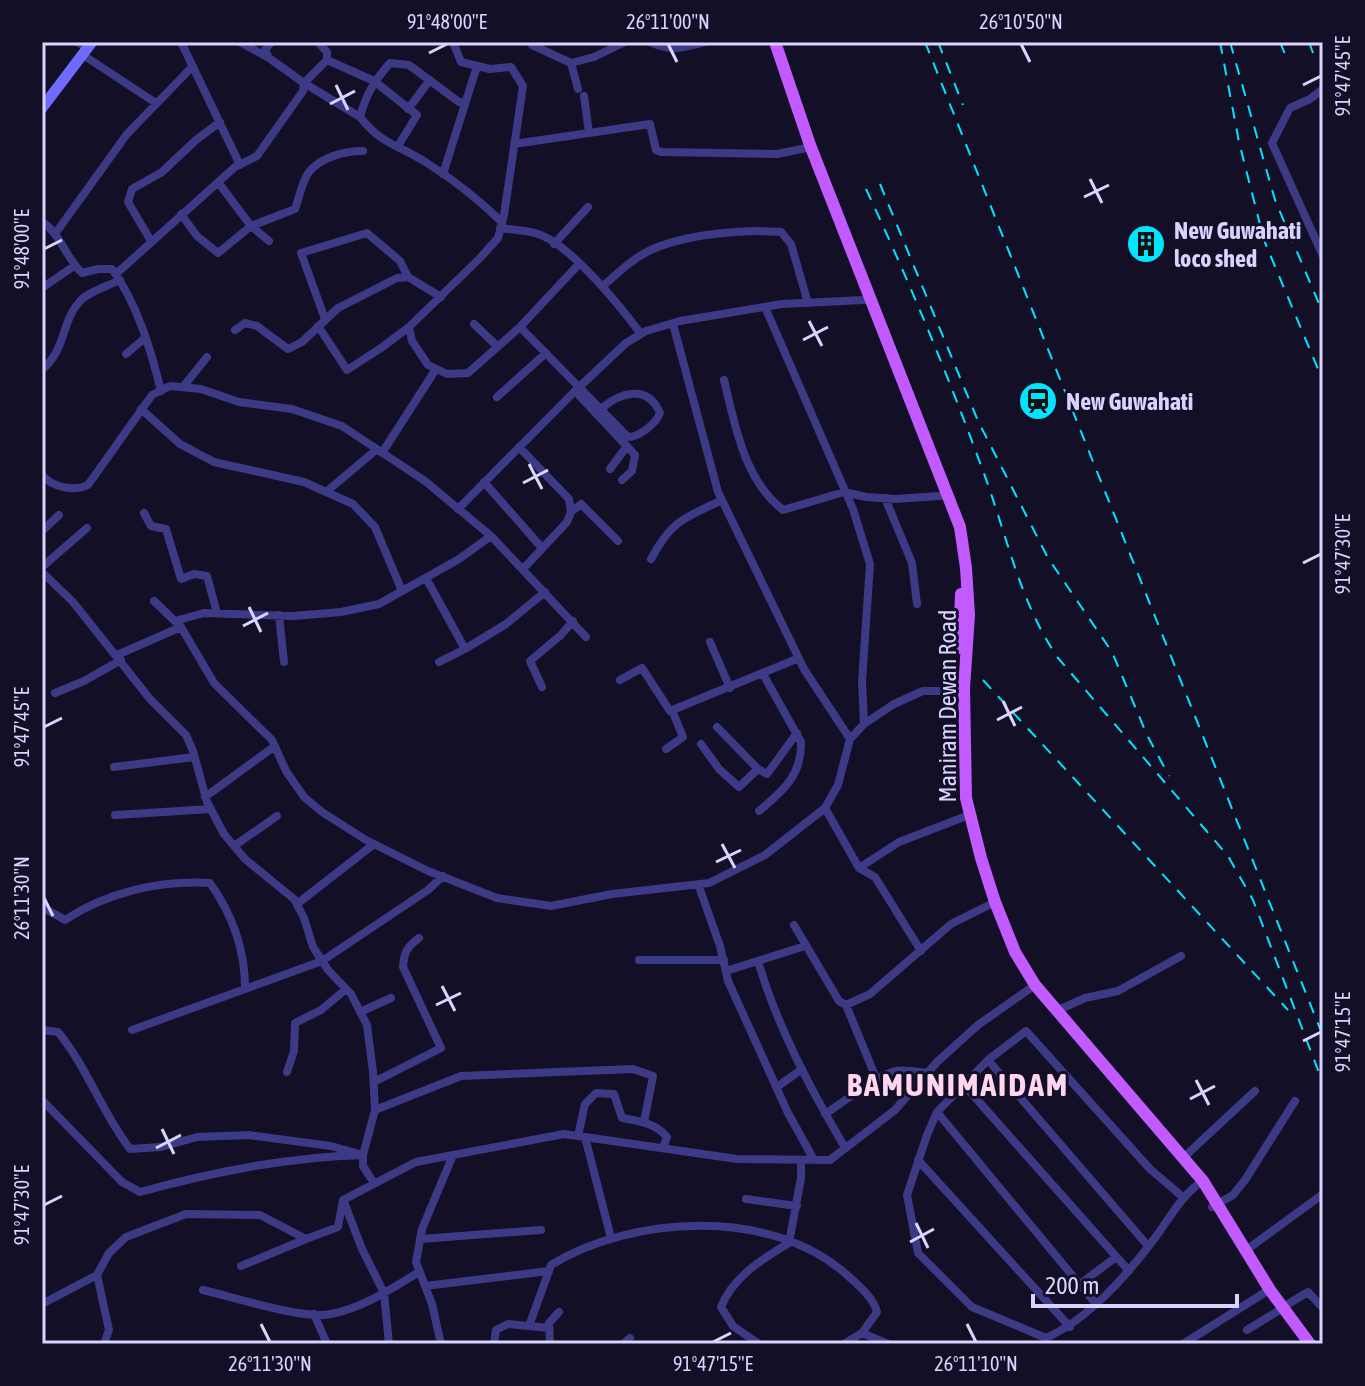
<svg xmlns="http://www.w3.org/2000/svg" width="1365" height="1386" font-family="'Asap Condensed',sans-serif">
<rect width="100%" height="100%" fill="#130f26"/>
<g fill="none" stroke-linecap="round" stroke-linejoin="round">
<!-- street -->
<path stroke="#3d3a85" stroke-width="8" d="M77,42L88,48
M181,42L240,165
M240,42L267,57
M318,42L327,52V60
M453,42L461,62L490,69L511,67L523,86L504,215L498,238L480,258L409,327L412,341L428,365L447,374L468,373L520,327L578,265
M530,42L532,45L571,63L594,57L625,42
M650,42C670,52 684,48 705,42
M83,55L156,103
M571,63L578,89
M1323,89L1310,99L1290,108L1272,143L1323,256
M584,96L589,133
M465,103L459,102L409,65L390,63C375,80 366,94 360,117C382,145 399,145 427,163C454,180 479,200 502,222
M408,109L430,80
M360,117L304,83L327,60L374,81L417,115L398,146
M514,144L650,124L656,150L661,152L777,154L811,147
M443,174L477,66
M218,182L251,226L269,241
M181,214L197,236L218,253L251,226L295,209C299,198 302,181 309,172C321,157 345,151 363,151
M42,222C60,233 66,258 82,273L98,269H112C137,303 151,350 161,391
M500,228C512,230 526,230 538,234C570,244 620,306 641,334
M55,234L127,134L193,66
M151,241L128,202L132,189L162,172L196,140L220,122
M554,244L588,207
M116,274L235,167L257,156L303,91L304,83L269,58L265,50L271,42
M603,286C618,273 634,257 653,249C688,234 743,229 781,232L791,244L808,303
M42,288L74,266
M765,307L853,509L870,564L862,682L864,724
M325,319L301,253L367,233L400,261L408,277
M474,324L497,346
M673,324L718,492L804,669L850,739
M318,326L347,370L381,348L409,327
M520,327L628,437C639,437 656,424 660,413C648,384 620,392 601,409
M235,330L245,323L257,326L288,349L302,342L338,308L397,278L408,277L441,297
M126,354L145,338
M42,370C68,347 60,322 81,300C90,291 108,286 120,280
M724,380C735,425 744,480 783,510L844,492L866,497L895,499L940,496
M183,387L207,357
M575,391L635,455L632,471L622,480
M497,397L546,353
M141,409L180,444L214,462L304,482L353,504L375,527L402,591
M519,447L569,499L571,512L567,522L523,569
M382,453L436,369
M610,469L627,446
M42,475C52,487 74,492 88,485L152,395L170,386L201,389L239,402L292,409L342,426L425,481L491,536L586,637
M484,482L542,548
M326,492L376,450
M885,498L912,563L917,604
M458,509L575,391L626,343L646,331L680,321L782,304L864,300L870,296
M571,512L581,504L618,541
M144,513L151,526L166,529L181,579L194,574L207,576L217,613
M42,531L59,515
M651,559C672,520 683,519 722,500
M42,567L87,528
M42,572L73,602L150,699L186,735L193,751L207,802L224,834L245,859L294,899L304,918L313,947L328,970L351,994L367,1025L373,1072L375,1110L363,1155V1166L374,1183
M426,578L465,649L439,662
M154,601L181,627L214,683L272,740L286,771L304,797L322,812L366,840L428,871L497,898L551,906L612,894L709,883L765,855L825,808L838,785L850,739L864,724L894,704L923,691H957
M279,615L284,662
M175,621L204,613L293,616L341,612L379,604L459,559L491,536
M710,642L730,688
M465,649L506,624L545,592
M117,655L181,627
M620,680L642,668L670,711L799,658
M542,687L530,661L561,635L573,621
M55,693L84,681L121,660
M717,727L758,769L767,774L797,733
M701,744L719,769L739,787L758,769
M666,749L683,737L672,710
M114,767L194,757
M205,797L275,746
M825,808L859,868L875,877L921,951
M759,811C783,791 802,775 801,742L763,674
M115,815L211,809
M234,846L277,816
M859,868L899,842L964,817
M698,884L720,946L728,981L788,1113L814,1160
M297,904L374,844
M42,907L65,920C107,892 161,880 210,883C232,914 245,950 245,988
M794,925L839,1001L846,1005L870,994L951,924L995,902
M639,960H724
M758,961C777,1026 810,1088 844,1146
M726,971L805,946
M846,1005L876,1078
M1056,1011L1085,998L1118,991L1181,956
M360,1012L391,998
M42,1030L58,1032C87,1067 101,1111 130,1149L161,1147L197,1137L249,1135L331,1146L363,1155C288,1157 212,1172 140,1192L122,1182L42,1100
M132,1030L322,961L428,890L443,876
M988,1060L1148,1246
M287,1072L294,1051L295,1023L321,1010L346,989
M374,1082L441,1048L403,967C404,952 407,947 419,938
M964,1085L1129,1271
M777,1087L802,1069
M375,1110L461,1076L633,1069L653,1076L644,1122
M937,1112L1095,1303
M825,1114C842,1103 879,1074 896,1071C905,1069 918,1072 927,1073
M578,1136L585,1104L596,1093L614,1094L622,1118C639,1121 655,1123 667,1137L663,1148
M585,1137L611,1238
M1183,1158L1255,1091
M918,1160L1070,1327
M1184,1198L1150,1169L1026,1031L988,1060L937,1112L927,1135L907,1195L918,1253L972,1307L1046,1338C1090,1318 1126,1276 1155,1238C1169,1219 1182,1194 1203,1181
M746,1199L797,1206
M344,1202L362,1249L384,1293L389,1344
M1212,1207L1233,1195L1245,1180L1295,1101
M420,1239L541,1230
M1245,1251L1323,1194
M241,1266L306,1239
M1080,1284L1116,1257
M425,1286L549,1271
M203,1290C233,1297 303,1320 331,1314C363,1308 391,1289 419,1272
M42,1304L97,1275
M1283,1307L1308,1292L1323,1308
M314,1314L327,1344
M529,1326L551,1265C633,1215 772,1207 847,1275C858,1285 873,1297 877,1312L862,1333L844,1344
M1247,1330L1278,1311
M862,1333L888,1344
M104,1344L109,1330L97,1275L109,1253L126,1237L186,1214L260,1215L306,1239L338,1227L343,1200L416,1162L564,1134L737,1159L830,1160L895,1110L937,1062L978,1025L1035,985
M441,1344L432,1304L416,1262L422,1229L453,1155
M494,1344L496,1330L508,1324L549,1328
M550,1344L549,1323L559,1312
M623,1344L630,1338
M759,1344L733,1326L721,1307C733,1277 762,1259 789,1243L801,1178V1160
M1183,1344L1264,1293"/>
<!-- secondary -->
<path stroke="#6f6bff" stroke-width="11" d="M42,108L92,42"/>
<!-- primary -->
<path stroke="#c25bff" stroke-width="12" d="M775,42L810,145L960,527L966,568L969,615L964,688L966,798L981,858L995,902L1015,952L1035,985L1203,1181L1270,1290L1310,1344
M959,648L961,594"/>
<!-- rail -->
<path stroke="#00e5ff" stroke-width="2" stroke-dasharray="12 10" stroke-linecap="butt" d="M925,42L1323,1036
M938,42L963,105
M1220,42L1239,142L1264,240L1323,381
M1230,42L1275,200L1323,313
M1280,42L1287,59
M1309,42L1313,53
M880,184L978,421L1048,558L1112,652L1147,735L1169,776
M866,189C909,281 948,375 983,471C1007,535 1019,601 1058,658L1228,856L1253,900L1323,1083
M983,680L1288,1010"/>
</g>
<!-- ticks -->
<path fill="none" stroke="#d9d4ff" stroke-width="3" d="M668,44L677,62M1021,44L1030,62M429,53L447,44M336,85L348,110M1303,85L1321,76M330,104L355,91M1090,179L1102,203M1084,197L1109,185M44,249L62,240M809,321L822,346M803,340L828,327M529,464L542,489M523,483L548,470M1303,563L1321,554M249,607L261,632M243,626L268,613M1003,701L1015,726M997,720L1022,707M44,727L62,718M722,844L735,868M716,862L741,850M44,898L53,916M442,986L455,1011M436,1005L461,993M1303,1041L1321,1032M1196,1080L1209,1105M1190,1099L1215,1086M162,1129L174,1154M156,1148L181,1135M44,1205L62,1196M916,1223L928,1248M910,1242L934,1229M261,1324L270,1342M967,1324L976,1342M713,1342L731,1333"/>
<!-- icons -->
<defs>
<g id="building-disc" transform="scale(2)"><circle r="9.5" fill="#00e5ff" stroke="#130f26"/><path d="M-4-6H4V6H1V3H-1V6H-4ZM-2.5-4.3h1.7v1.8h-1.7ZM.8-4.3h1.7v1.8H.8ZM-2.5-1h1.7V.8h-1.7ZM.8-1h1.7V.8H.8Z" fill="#111"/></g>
<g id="station-disc" transform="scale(2)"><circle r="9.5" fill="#00e5ff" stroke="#130f26"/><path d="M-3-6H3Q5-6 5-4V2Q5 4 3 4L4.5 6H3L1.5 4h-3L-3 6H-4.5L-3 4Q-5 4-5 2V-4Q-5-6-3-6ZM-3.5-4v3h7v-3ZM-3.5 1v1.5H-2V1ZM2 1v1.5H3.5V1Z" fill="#111"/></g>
</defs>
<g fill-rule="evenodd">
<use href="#building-disc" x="1146" y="244"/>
<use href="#station-disc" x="1038" y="401"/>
</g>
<g text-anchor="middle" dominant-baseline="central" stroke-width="6" stroke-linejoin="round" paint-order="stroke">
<!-- poi labels -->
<g font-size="24" font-weight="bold" fill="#d9d4ff" stroke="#130f26" text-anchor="start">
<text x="1174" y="230">New Guwahati<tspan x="1174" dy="28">loco shed</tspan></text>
<text x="1066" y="401">New Guwahati</text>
</g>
<!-- street labels -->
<g font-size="24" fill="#d9d4ff" stroke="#130f26">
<text transform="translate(947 706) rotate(-90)">Maniram Dewan Road</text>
</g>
<!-- district labels -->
<g font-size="32" font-weight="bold" letter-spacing="2" fill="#ffd6f0" stroke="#130f26">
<text x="958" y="1084">BAMUNIMAIDAM</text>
</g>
</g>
<!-- border -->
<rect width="1365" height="1386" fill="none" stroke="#130f26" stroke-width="88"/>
<!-- scale -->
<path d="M1033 1294v12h204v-12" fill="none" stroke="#d9d4ff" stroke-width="4"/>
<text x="1045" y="1294" font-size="24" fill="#d9d4ff" stroke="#130f26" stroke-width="6" paint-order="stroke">200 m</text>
<rect x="44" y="44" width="1277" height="1298" fill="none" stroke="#d9d4ff" stroke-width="3"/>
<g font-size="20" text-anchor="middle" fill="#d9d4ff">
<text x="447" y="29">91°48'00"E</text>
<text x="668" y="29">26°11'00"N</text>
<text x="1021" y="29">26°10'50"N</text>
<text transform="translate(1343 76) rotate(-90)" y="7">91°47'45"E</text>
<text transform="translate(22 249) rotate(-90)" y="7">91°48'00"E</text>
<text transform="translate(1343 554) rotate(-90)" y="7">91°47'30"E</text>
<text transform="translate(22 727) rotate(-90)" y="7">91°47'45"E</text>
<text transform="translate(22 898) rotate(-90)" y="7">26°11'30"N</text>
<text transform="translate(1343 1032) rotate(-90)" y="7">91°47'15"E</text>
<text transform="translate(22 1205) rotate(-90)" y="7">91°47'30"E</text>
<text x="270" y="1371">26°11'30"N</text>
<text x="713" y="1371">91°47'15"E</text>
<text x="976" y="1371">26°11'10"N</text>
</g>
</svg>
